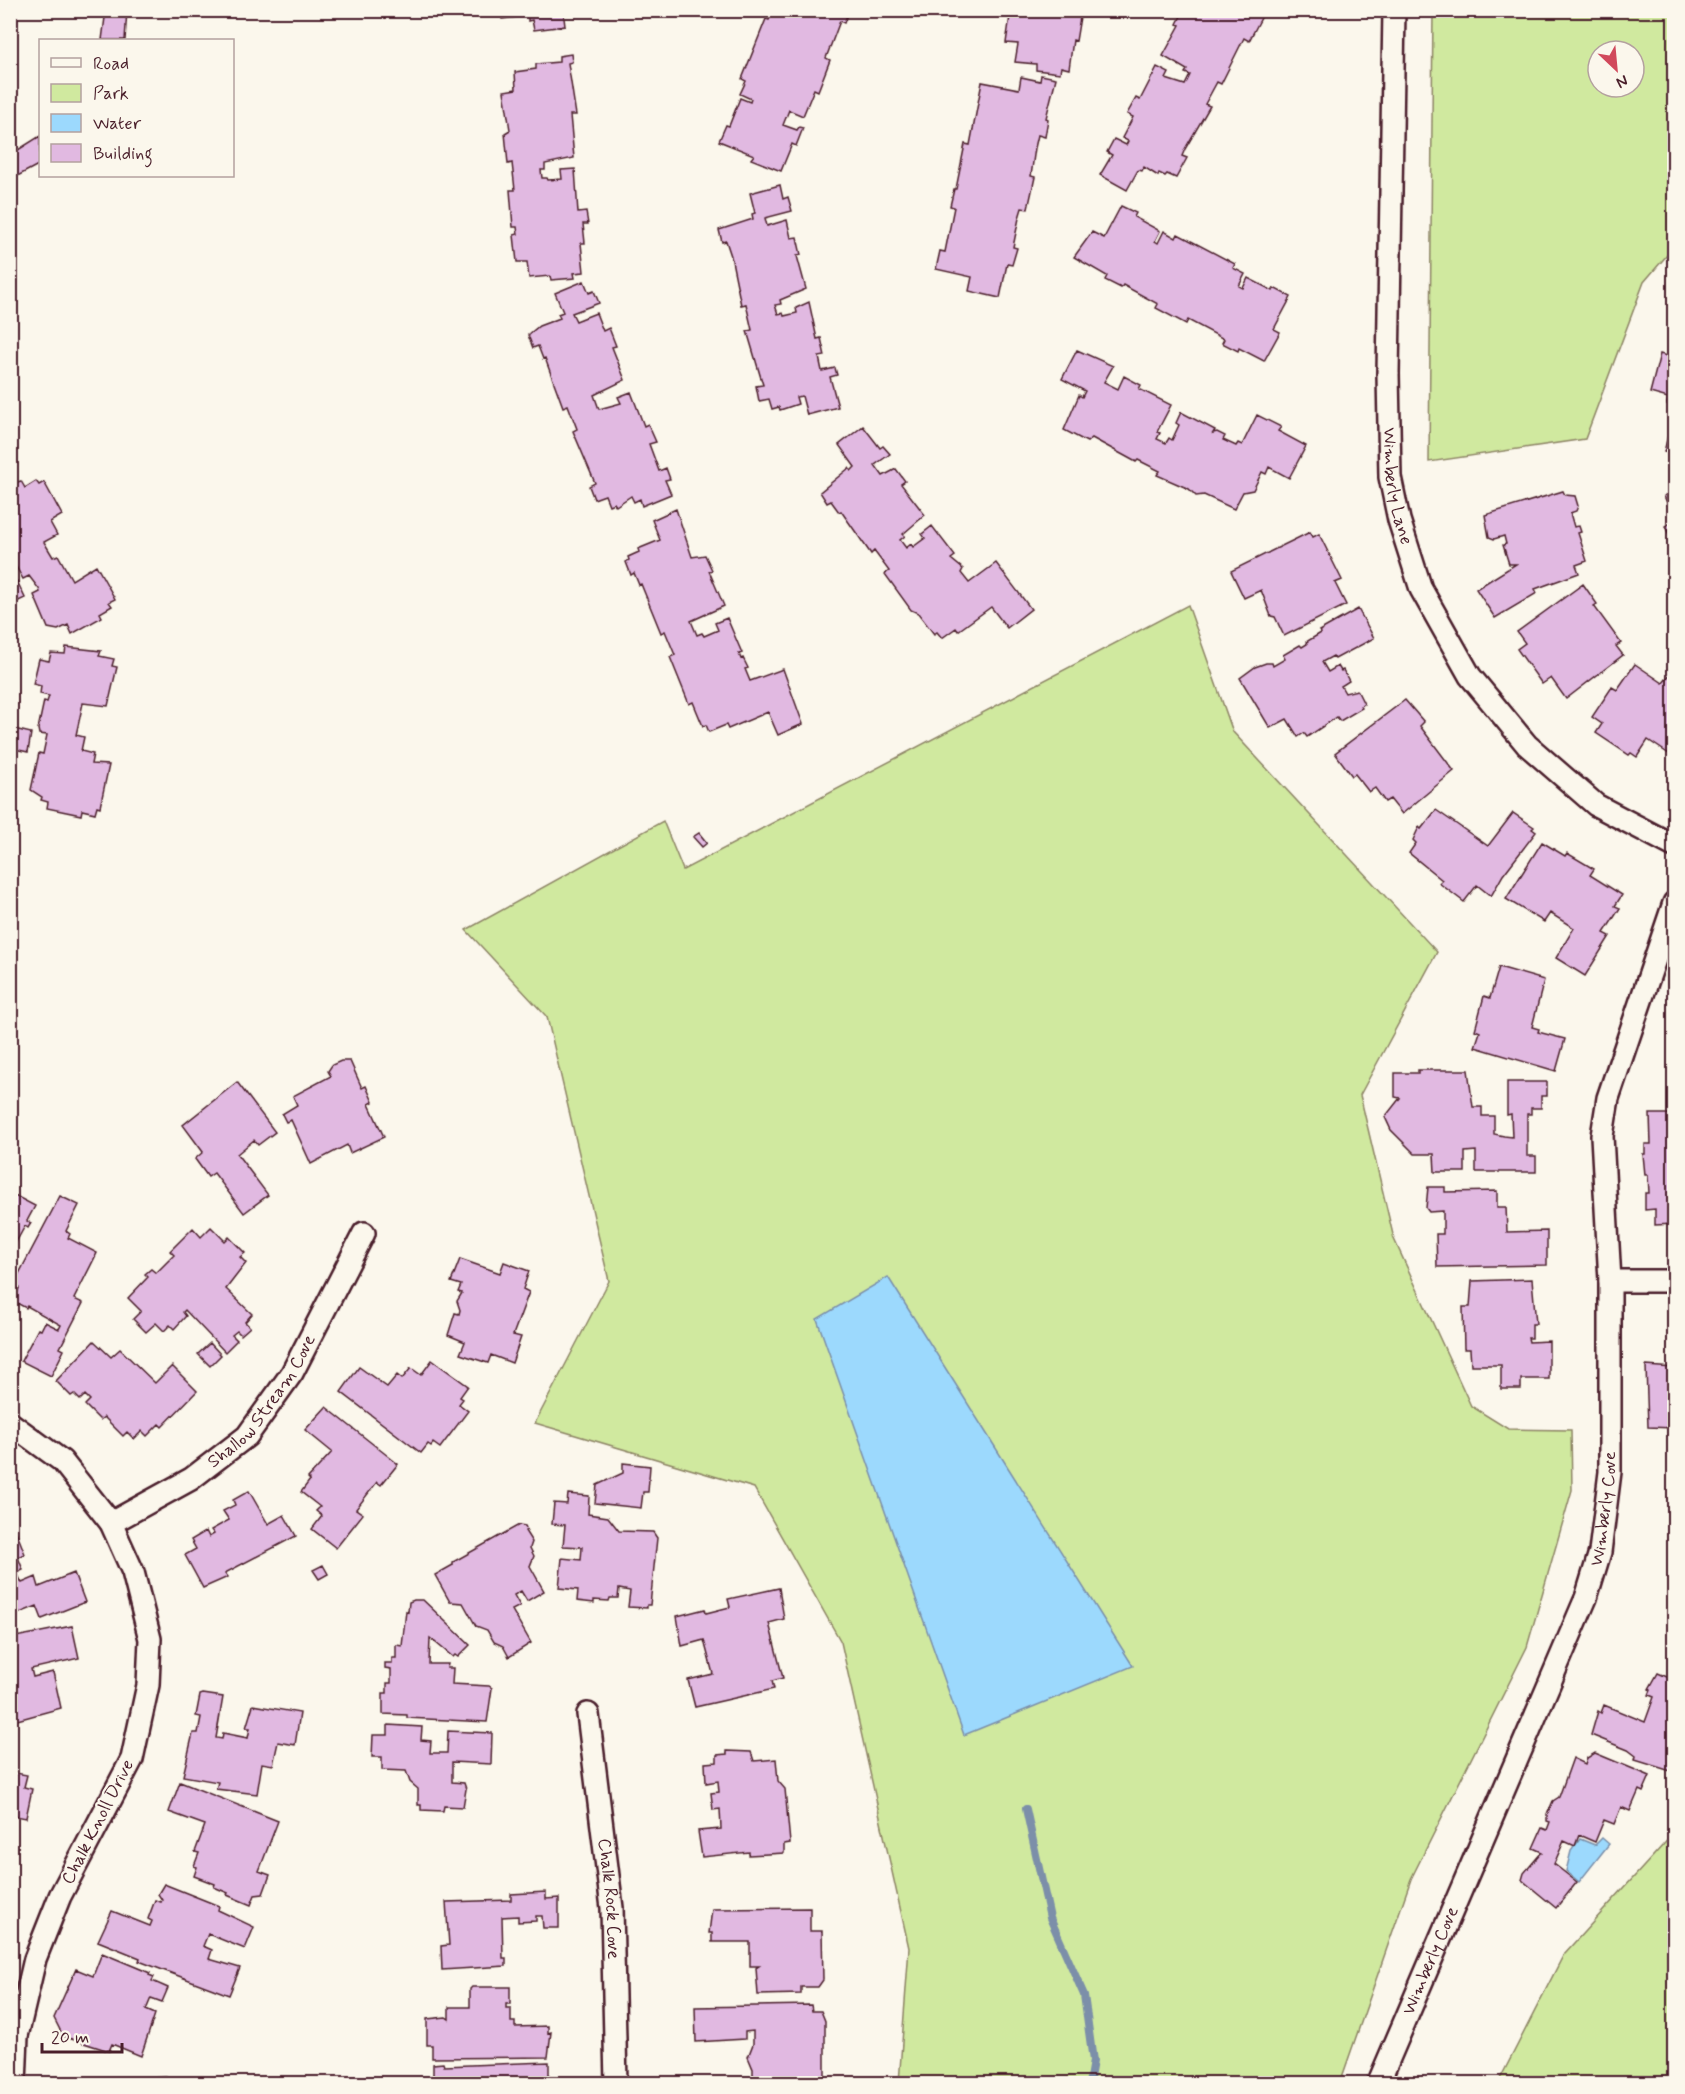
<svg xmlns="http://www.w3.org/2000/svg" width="1685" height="2094" font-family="Mynerve,sans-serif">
<rect width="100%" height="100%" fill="#fbf7ec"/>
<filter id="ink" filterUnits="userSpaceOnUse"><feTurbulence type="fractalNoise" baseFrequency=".0167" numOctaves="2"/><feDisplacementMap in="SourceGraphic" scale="12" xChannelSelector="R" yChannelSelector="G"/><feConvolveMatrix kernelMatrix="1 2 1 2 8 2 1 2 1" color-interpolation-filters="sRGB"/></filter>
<g filter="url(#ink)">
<!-- green -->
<path fill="#d0e99f" stroke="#8d8465" stroke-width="1.5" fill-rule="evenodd" d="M1433,11H1674V247L1644,282L1585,439L1429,462ZM1598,51H1634V87H1598Z
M1188,605L1233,732L1437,952L1360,1095L1394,1239L1471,1406L1508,1429L1571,1430L1572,1490L1527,1647L1411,1879L1340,2083H899L909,1948L841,1642L754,1488L535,1423L609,1281L547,1017L466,930L663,821L683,870Z
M1674,1833V2083H1498L1564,1954Z"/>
<!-- water -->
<path fill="#9cd9fd" stroke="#7b8fa9" stroke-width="1.5" d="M888,1277L1133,1666L964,1735L817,1319Z
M1602,1838L1609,1844L1579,1882L1566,1871L1571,1851L1580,1839L1595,1845Z"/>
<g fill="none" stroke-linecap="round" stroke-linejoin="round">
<!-- stream -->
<path stroke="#7b8fa9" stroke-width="8" d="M1026,1809L1050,1918L1084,1995L1093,2061L1089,2084"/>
</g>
<!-- building -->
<path fill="#e1b9e1" stroke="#4a1f2b" stroke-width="1.5" d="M106,10H127L125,40H102Z
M501,10H563L565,26L534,30L532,20L528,21V16L502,19Z
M773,10H849L844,23L840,21L826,58L830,60L818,91L814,89L803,116L789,110L783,125L797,130L799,127L803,128L796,146L792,144L781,171L751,159L754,155L719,141L726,125L729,126L740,98L750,102L751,99L740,94L746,81L742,79L766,19L769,20Z
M1017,10L1081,11L1076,41L1073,40L1069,69L1061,67L1060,73L1036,70V64L1015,62L1018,44L1006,43L1010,16L1016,17Z
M1184,10H1254L1262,16L1249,41L1244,38L1221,84L1217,82L1205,104L1210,106L1185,149L1182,156L1187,158L1176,178L1167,174L1165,176L1159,173L1158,176L1144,167L1142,171L1138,170L1127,190L1100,175L1112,155L1107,152L1114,139L1126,145L1128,141L1122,138L1133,117L1127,114L1136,98L1140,100L1157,67L1169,73L1166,79L1185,85L1190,75L1185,73L1187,70L1163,56L1180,25L1177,24Z
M571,54L572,62L568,63L576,115H570L574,158L545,164V170H541L542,178H547L548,180L562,179L561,170L575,169L578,213L586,212L588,224H583L585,243H581L584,272L574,273L575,278L551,280L550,276L529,278L527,262H517L514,235L518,234L517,227H513L510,190H515L512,163L508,164L505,133L510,130L504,91L516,89L515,72L536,69V64L559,62V56Z
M1041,75L1056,78L1046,118L1048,119L1045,137L1038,135L1035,148L1031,176L1035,177L1028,209L1022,208L1019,218L1013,247L1017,248L1012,265L1007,264L1000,298L969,291L972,277L936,269L940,251L945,252L954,207L950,206L954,189H956L965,144L970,145L982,82L1019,89L1021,77L1040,81Z
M40,136V164L10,180V155Z
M780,185L783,199L788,197L792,211L765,218L767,226L787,220L791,238L797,237L801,255L797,256L806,289L780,300L781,304L775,305L778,314L783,313L784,316L797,313L796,308L809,302L817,339L821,338L825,356L819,357L822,371L835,368L837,375L830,377L838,407L807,415L802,396L796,397L798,404L780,410L779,407L772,409L769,399L759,401L756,386L763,385L747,331L752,330L746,304L741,305L731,256L726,241L722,242L719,230L753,219L752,214L755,213L750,193Z
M1121,206L1136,213L1134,217L1160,231L1155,241L1158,243L1164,231L1176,238L1178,234L1235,264L1233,268L1245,274L1239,286L1243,288L1248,278L1273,291L1274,288L1291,297L1274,329L1280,332L1264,361L1239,348L1238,351L1222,343L1224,339L1188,320L1186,324L1156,308L1158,304L1123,285L1121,288L1105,280L1107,276L1074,257L1092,232L1104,238Z
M584,281L589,293L594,291L599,303L572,313L576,321L596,313L603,331L609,328L616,346L612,347L625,380L594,395L599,409L621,403L618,397L631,392L644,426L648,424L656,442L649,444L659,471L666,468L670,479L665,480L671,494L642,506L640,499L634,502L631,496L616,506L614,503L609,505L605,495L594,499L589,486L595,483L573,431L577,429L568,405L563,407L545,358L543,359L538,346L533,348L528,335L539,326L560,318L558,314L563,312L555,293Z
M1077,350L1113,366L1104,382L1118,389L1124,376L1141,385L1139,389L1171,405L1157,432L1160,433L1157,439L1166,443L1169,438L1172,440L1179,425L1176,423L1181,412L1215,430L1213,433L1217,432L1225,436L1223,440L1236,446L1238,443L1242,445L1257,415L1281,427L1278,431L1306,446L1289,478L1269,467L1266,474L1262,472L1253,490L1243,492L1234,509L1204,495L1196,496L1189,489L1157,475L1160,471L1138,460L1136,462L1092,438L1087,442L1064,430L1079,395L1082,397L1085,391L1062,379Z
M1660,354L1674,358V406L1667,404L1668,398L1650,393Z
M1674,410V455L1664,452Z
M863,426L880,448L883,446L890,454L875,465L883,476L896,469L905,481L901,484L925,515L903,534L905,536L900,540L906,548L911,544L913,547L925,538L922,534L932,526L955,556L951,559L963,569L961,573L969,583L996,563L1031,609L1007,628L991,607L958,631L956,628L942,638L937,632L934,634L918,613L911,610L885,574L889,571L874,551L871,554L841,511L839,512L831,501L827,503L820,492L849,468L851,471L855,467L839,445Z
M21,481L25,488L36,481L39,485L44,482L62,515L50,522L57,535L44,542L53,557L58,555L72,580L96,565L115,599L109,602L112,606L100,613L102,617L72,634L68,625L58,630L48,628L34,595L40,592L39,589L29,576L23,579L10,556V484Z
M1563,491L1565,495L1575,496L1578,506L1576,511L1570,513L1574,527L1579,526L1581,532L1578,533L1587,561L1576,565L1579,573L1535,589L1537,593L1495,618L1476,589L1516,564H1509L1503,545L1506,544L1504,536L1494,539L1489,537L1485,515Z
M1674,491V518L1664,496Z
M676,509L692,557L705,555L712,570L709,571L724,606L691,621L697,635L702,633L704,636L718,630L715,623L727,618L742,653L739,654L741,659L743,658L748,668L745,669L750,681L783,669L803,724L778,735L768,712L728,729L726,725L709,732L706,725L703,726L693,702L689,704L670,657L675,655L665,631L661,633L641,584L639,585L634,573L631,575L626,562L629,560L628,557L639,552L638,549L660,540L652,520Z
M1674,521V545L1665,526Z
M1310,532L1313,537L1319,534L1342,580L1335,583L1346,605L1284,636L1275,617L1271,616L1261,590L1244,598L1231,571Z
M17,581L25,598L10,605V584Z
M1583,584L1597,604L1594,606L1621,643L1616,646L1623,655L1566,699L1551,678L1542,684L1517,649L1525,643L1517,632Z
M1358,609L1374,638L1335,659L1333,656L1322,662L1328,672L1338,666L1341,671L1343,670L1349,681L1341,686L1345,693L1357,690L1364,704L1361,706L1362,708L1340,721L1337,717L1307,737L1304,733L1298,737L1287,719L1270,728L1240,678L1255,667L1266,663H1272L1273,666L1285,659L1283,655L1300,645L1302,647L1307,644L1306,642L1321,633L1319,631Z
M66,647L101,651L99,656L114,659L112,666L117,667L108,706L83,703L76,735L84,737L81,751L93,754L91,764L109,765L100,807L97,806L95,813L82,810L81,815L47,808L48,802L41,800L42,797L31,790L39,753L43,754L47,735L39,734L38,729L44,701L47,702L49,696L40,694L41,686L33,684L39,659L49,661L51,653L65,654Z
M1635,664L1663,683L1674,669V752L1672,756L1648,740L1637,757L1631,753L1629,755L1596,733L1602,724L1592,717L1612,687L1617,690Z
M1405,700L1424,722L1420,726L1454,771L1402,814L1390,799L1385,802L1375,788L1369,792L1355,774L1352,776L1335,753Z
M10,728L31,733L28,752L10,748Z
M1436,810L1488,846L1513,813L1534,827L1532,829L1536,832L1503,875L1491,896L1477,885L1464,902L1439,883L1442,880L1409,853L1416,843L1413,840L1419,827L1421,829Z
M699,833L707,843L702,847L693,837Z
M1542,842L1565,856L1567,853L1594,869L1590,875L1622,895L1615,906L1620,908L1604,933L1610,936L1585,976L1556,958L1574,928L1550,913L1544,922L1506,899Z
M1499,967L1544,980L1532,1027L1539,1029L1538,1032L1565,1039L1556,1071L1475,1047L1480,1032L1475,1030L1484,996L1490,998Z
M341,1061H350L362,1088L366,1086L373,1102L369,1104L384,1137L350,1153L347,1145L311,1164L291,1120L286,1122L282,1114L297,1105L293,1096L331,1076L328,1071L332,1065Z
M1418,1070H1468L1473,1107H1482V1116H1494V1134L1504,1136L1512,1137L1511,1114L1507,1115V1082H1547V1096H1541V1108H1531V1114H1527V1156H1536V1172H1476V1151L1465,1152V1172H1435L1434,1154H1415L1391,1130L1385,1117L1400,1098L1395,1097V1073H1418Z
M237,1082L275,1132L258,1145L254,1140L237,1154L268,1195L244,1213L214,1173L208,1177L195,1159L203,1152L183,1125Z
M1650,1114H1674V1224L1655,1225V1209L1645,1210V1193H1649L1648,1175H1645L1643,1154H1645V1144H1651Z
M1428,1187H1445V1192L1497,1191V1207H1506L1507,1232L1547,1231V1265L1437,1267L1436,1234H1443V1211L1429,1212L1426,1208Z
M10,1193L35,1206L27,1221L31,1223L28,1228L25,1226L10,1253Z
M60,1196L79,1205L66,1231L70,1234L68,1238L97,1253L74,1299L83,1303L60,1348L64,1350L51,1376L21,1361L38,1329L41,1330L45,1322L59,1329L61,1325L27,1306L26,1308L13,1301L19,1288L13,1285Z
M211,1227L225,1241L229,1237L245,1253L240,1257L246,1263L226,1289L252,1314L245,1322L250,1327L241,1335L237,1331L232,1335L237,1340L225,1352L185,1310L183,1312L186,1316L174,1329L170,1325L164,1331L156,1323L146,1332L133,1319L141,1311L128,1298L148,1277L145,1274L151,1269L156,1273L174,1255L170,1251L193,1228L201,1237Z
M460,1259L500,1273L504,1262L529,1271L523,1289L529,1292L513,1335L521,1337L512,1363L491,1355L488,1363L460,1354L465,1342L448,1335L455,1313L459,1314L460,1310L457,1301L462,1293L458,1292L461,1285L451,1282Z
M1532,1279L1536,1324H1532V1338H1528L1529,1342L1549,1341V1379H1521V1389H1501V1365H1471L1470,1349H1464L1463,1307H1470L1472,1281Z
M94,1341L111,1357L120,1349L155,1383L172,1366L197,1391L162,1427L159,1424L147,1436L142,1431L134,1439L127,1432L123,1436L104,1417L100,1420L85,1405L90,1400L85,1395L80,1400L74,1394L71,1396L56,1381Z
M210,1343L221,1355L210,1366L198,1354Z
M432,1360L468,1386L460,1397L463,1399L459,1404L468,1411L440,1448L433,1443L431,1446L428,1444L421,1453L341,1392L359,1367L387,1387L397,1375L402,1379L411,1368L421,1375Z
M1646,1366L1674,1368V1428L1648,1427Z
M326,1407L398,1464L381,1485L377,1482L356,1509L363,1514L336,1548L312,1529L322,1516L316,1511L320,1507L301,1492L310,1480L308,1478L332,1452L305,1430Z
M623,1463L650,1466L648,1492H643L641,1508L595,1503L597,1485L623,1473Z
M249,1491L268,1524L284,1515L296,1536L225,1573L228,1577L203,1588L185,1555L196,1549L191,1540L206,1531L209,1537L214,1534L211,1530L229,1520L223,1511L235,1505L233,1500Z
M568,1494L589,1496L588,1514L608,1517L619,1531L653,1532L657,1538L650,1605H647V1608L628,1607L630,1591L619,1589L618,1598H610L609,1601L594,1600V1603L577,1601L578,1590L559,1588L562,1558L581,1560L582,1547L563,1546L565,1525L552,1524L554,1503L567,1504Z
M519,1525L525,1526L527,1530L525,1531L532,1542L530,1548L534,1556L530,1566L544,1591L527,1601L521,1591L514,1595L520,1606L512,1610L531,1643L509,1657L503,1646L494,1642L487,1630L476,1626L463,1603L450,1602L435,1575L453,1565V1562Z
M14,1526L25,1554L18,1557L23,1570L17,1573L22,1583L36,1577L39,1587L74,1573L85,1602L42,1619L37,1606L12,1616L10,1619V1527Z
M323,1565L328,1574L319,1579L313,1570Z
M779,1588L784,1619L769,1623L783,1678L772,1681L774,1689L695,1707L688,1680L713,1674L704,1640L682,1646L677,1616L705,1609L706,1613L730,1607L728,1599Z
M414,1600H423L470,1645L458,1657L455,1655L453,1657L430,1638L429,1664H448L447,1668H453L452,1684L489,1686L492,1688L487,1722L407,1718V1715L383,1714V1693H387V1683H391V1669L385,1668V1663H392V1658H396V1645L402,1646L406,1611L408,1612L409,1602Z
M72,1626L79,1658L31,1669L33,1677L53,1672L61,1708L10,1722V1638Z
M1658,1673L1674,1680V1772L1635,1760L1636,1756L1628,1750L1591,1735L1598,1711L1601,1713L1604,1705L1645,1722L1654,1697L1649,1695L1651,1690L1649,1689Z
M203,1694L223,1697L216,1738L222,1739L223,1733L248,1738L250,1728H246L253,1705L300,1713L295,1745L278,1742L273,1765L262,1763L257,1794L216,1789L218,1782L183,1776L193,1733H198L201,1717L196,1716L200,1695Z
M388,1725L422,1727L421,1740L431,1741L430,1753H447L448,1731L492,1733L491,1764L452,1762V1782L464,1783L466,1789L463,1807L444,1806L443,1811L421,1810V1805H418V1789L410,1782L406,1771L382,1770V1757H372L373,1735H388Z
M727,1751L751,1752L754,1761L776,1759L778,1781L785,1789L790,1843L784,1844V1853L749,1855V1852L702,1857L698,1831L721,1829L720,1809L713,1810L711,1793L719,1792L718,1781L706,1783L705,1763L717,1762V1755L727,1754Z
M1595,1753L1650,1776L1643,1792L1639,1790L1630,1811L1621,1807L1614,1824L1604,1820L1595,1842L1579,1835L1575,1846L1564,1841L1554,1864L1577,1882L1556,1908L1522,1880L1524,1873L1542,1852L1533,1848L1542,1828L1547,1830L1550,1822L1547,1821V1815L1553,1801L1559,1797L1573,1758L1585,1764L1587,1758Z
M10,1772L27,1775L24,1787L32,1789L26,1818L10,1815Z
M180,1782L278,1821L259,1871L270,1875L263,1894L255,1895L251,1905L227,1895L228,1893L214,1887L215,1884L194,1876L197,1867L194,1866L199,1853L195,1852L205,1825L169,1812Z
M164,1884L219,1906L218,1910L254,1927L245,1949L208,1934L203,1946L212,1950L209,1959L240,1968L229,1995L139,1961L140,1958L98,1941L112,1911L150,1926L152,1921L148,1919L155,1900L161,1902L162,1900L158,1894Z
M546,1892V1899L559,1898V1928H543L542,1916H536V1921L518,1922V1916L502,1917L503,1958H506V1966L442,1970L441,1946L449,1945L446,1902L511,1900V1894Z
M810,1908V1931H822L823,1980L818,1987H801V1994L758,1995L756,1968L759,1966H750V1942H712V1933H709L712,1909Z
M102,1953L150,1973L149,1975L154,1977L152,1981L168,1988L162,2002L151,1998L146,2010L155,2014L141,2056L112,2044L109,2051L59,2035L61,2032L54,2018L76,1969L93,1976Z
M472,1987H510V2004H506V2008H511V2022H515V2027L548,2026V2033L551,2032L548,2057L432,2058V2045H427V2019L446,2017L449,2019V2007H470V1989Z
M811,2005L812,2011H821L825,2021V2082L753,2083V2069L748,2057L753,2044V2031L745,2032V2039L696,2042L695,2007Z
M549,2062V2084H433V2064L443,2063L444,2066Z
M166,2076L167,2084H88V2081Z"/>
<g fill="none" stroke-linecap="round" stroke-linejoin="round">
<!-- minor casing -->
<g stroke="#4a1f2b" stroke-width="26">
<g id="minor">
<path id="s1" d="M1394,10L1388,374L1390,477L1399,520L1421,589L1470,676L1527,745L1596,805L1674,846"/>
<path d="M1610,1281H1674"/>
<path d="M10,1423L62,1461L111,1523L133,1572L150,1639L148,1685L132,1759L60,1896L35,1959L17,2036L15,2084"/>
<path id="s2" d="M111,1523L191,1479L247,1436L292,1373L364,1233"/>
<path id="s3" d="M588,1714L612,1908L616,2084"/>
<path id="s4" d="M1378,2084L1586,1598L1600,1552L1610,1472V1281L1602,1136L1608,1098L1674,903"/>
</g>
</g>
<!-- minor -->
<use href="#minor" stroke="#fbf7ec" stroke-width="21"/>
</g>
</g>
<g text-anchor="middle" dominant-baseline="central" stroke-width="4.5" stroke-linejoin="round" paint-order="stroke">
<!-- street labels -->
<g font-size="18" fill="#4a1f2b" stroke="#fbf7ec">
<text stroke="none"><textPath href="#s1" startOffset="477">Wimberly Lane</textPath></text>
<text stroke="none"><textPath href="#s2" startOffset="198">Shallow Stream Cove</textPath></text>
<text stroke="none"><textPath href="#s4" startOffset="620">Wimberly Cove</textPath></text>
<text transform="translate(98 1822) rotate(-63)">Chalk Knoll Drive</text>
<text stroke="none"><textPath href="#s3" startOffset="186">Chalk Rock Cove</textPath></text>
<text stroke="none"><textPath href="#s4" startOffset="134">Wimberly Cove</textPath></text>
</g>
</g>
<!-- margin -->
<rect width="1685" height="2094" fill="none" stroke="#fbf7ec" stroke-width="36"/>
<rect x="18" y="18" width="1649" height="2058" fill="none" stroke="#4a1f2b" stroke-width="2" filter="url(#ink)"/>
<!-- legend -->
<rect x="39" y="39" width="195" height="138" fill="#fbf7ec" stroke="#b4a19f" stroke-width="1.5"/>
<rect x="51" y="58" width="30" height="9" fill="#fbf7ec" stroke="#b4a19f" stroke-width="1.5"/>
<text x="93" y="69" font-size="18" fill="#4a1f2b">Road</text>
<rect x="51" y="84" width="30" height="18" fill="#d0e99f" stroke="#b4a19f" stroke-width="1.5"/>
<text x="93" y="99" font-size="18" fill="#4a1f2b">Park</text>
<rect x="51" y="114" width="30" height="18" fill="#9cd9fd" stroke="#b4a19f" stroke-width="1.5"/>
<text x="93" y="129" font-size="18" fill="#4a1f2b">Water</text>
<rect x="51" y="144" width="30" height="18" fill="#e1b9e1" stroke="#b4a19f" stroke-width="1.5"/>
<text x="93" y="159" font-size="18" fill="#4a1f2b">Building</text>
<!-- north arrow -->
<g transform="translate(1616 69) rotate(154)"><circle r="28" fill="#fbf7ec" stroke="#b4a19f" stroke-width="1.5"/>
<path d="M0-4.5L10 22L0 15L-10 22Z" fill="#d1495b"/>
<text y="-9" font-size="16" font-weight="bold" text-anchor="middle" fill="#4a1f2b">N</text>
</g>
<!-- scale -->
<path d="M42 2043v9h80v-9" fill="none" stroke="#4a1f2b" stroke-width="3"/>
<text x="51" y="2043" font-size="18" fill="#4a1f2b" stroke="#fbf7ec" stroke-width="4.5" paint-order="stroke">20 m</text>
</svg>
